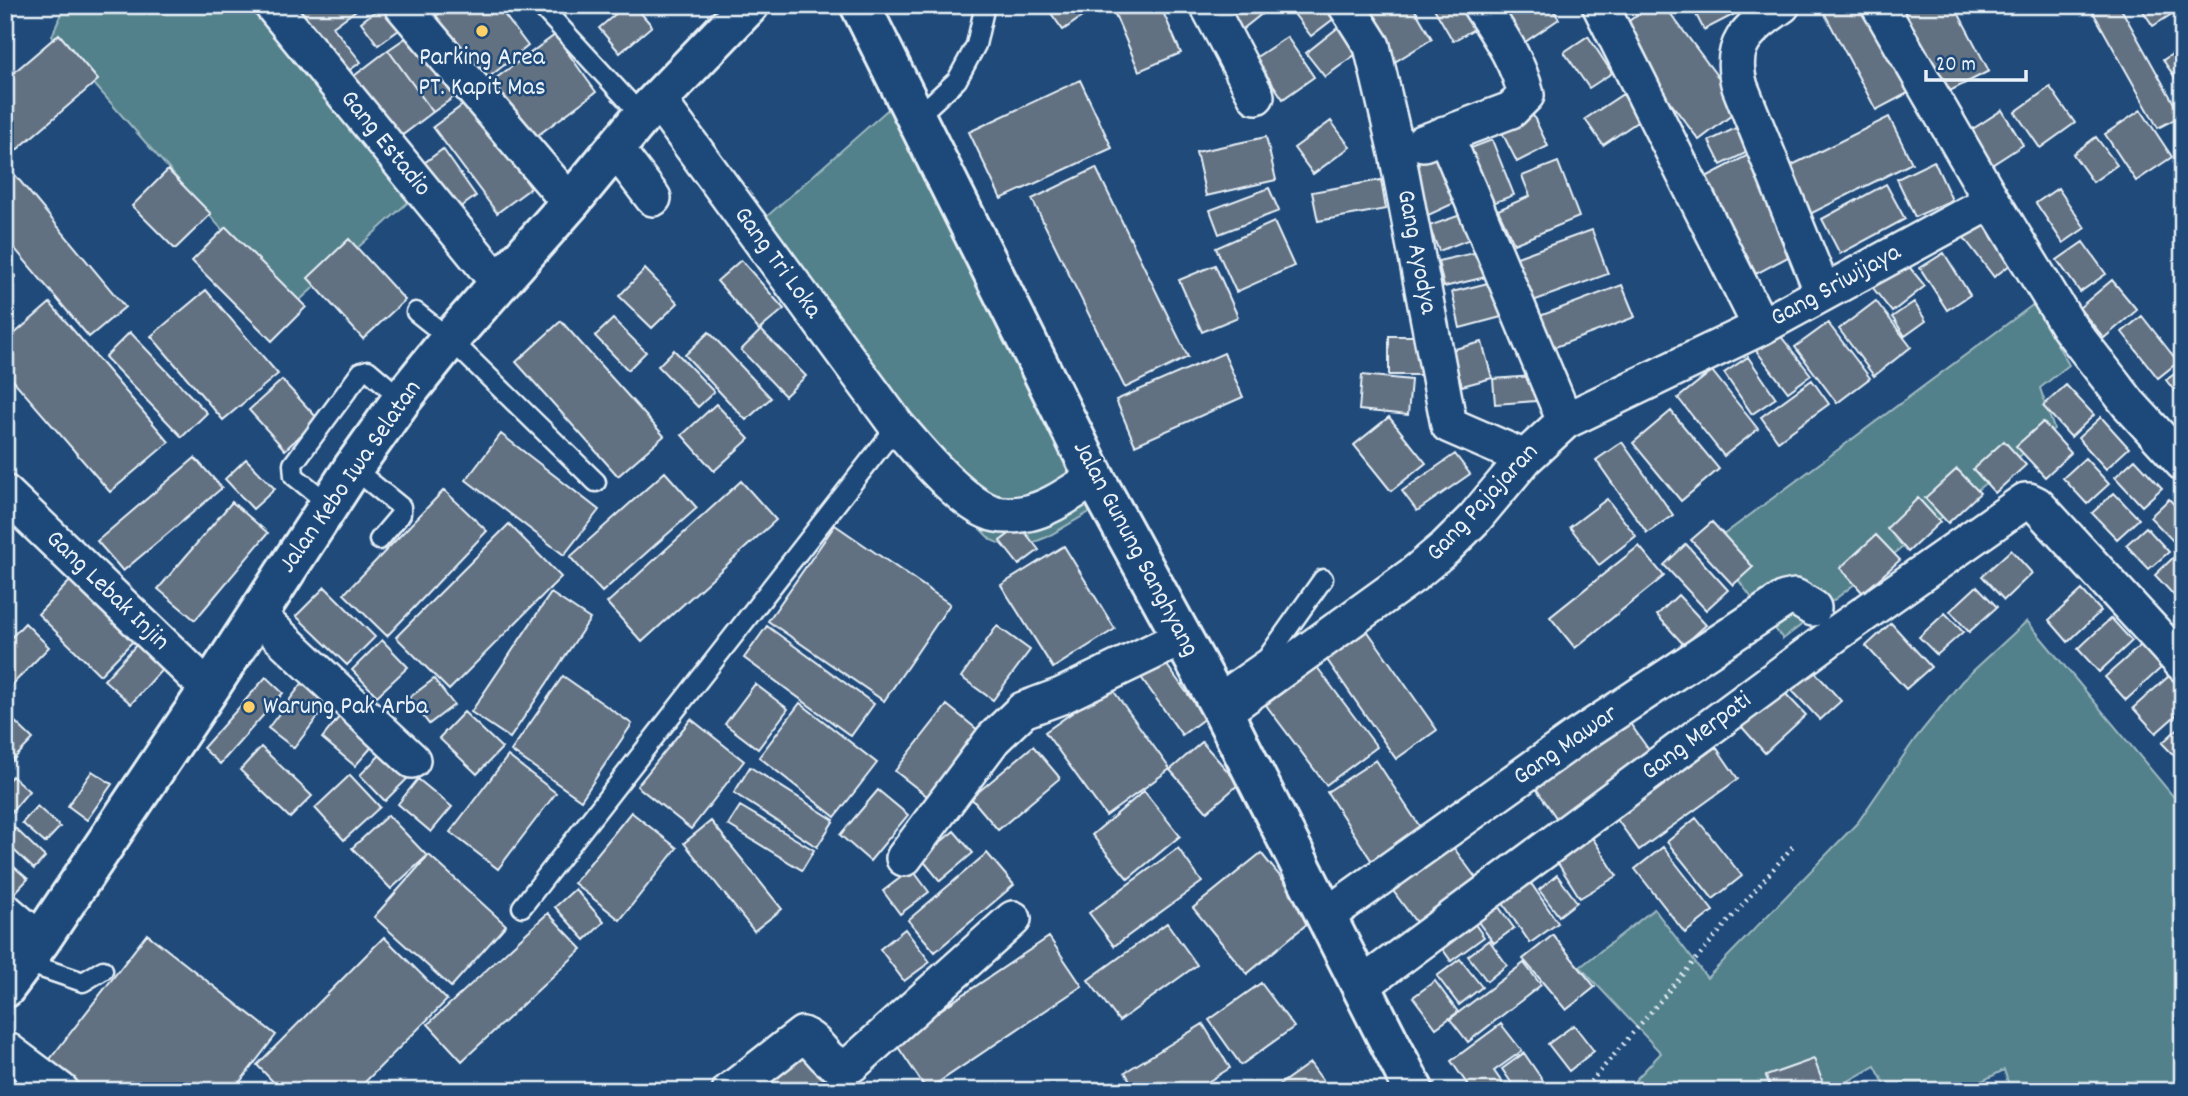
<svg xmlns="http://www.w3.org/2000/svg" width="2188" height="1096" font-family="Dekko,sans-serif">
<rect width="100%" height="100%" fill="#1f4a7a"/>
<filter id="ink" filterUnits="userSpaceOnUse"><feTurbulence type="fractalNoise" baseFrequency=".0143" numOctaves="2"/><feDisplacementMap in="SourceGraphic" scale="14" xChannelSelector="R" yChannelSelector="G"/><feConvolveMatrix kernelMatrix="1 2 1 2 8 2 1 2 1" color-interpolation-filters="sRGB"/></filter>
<g filter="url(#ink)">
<!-- green -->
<path fill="#53818b" stroke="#9eb9c2" stroke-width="2" d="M65,5H250L415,196L291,308L52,36Z
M912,88L1115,497L1047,537L1015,550L991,540L919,467L739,241Z
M2034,304L2069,365L2040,388L2054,429L1967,498L1783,639L1711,544Z
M2027,621L2183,808V1091H2011L2004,1070L1962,1091H1888L1875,1066L1831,1091H1625L1661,1053L1580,967L1654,909L1707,978L1858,822L1915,739L1962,681Z"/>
<!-- building -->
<path fill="#627182" stroke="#e8f1f8" stroke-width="2" d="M279,5H363L333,27L361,62L340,77Z
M450,5H497L528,46L484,81L436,16Z
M626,5H634L652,26L620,53L599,28Z
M1045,5H1099L1063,30Z
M1111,5H1160L1181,53L1139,71Z
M1218,5H1273L1239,32Z
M1297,5H1334L1340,14L1311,36L1291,10Z
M1362,5H1412L1432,39L1393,63Z
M1432,5H1472L1483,24L1453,41Z
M1523,5H1550L1559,19L1525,42L1507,16Z
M1650,5H1664L1741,108L1699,140L1616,31Z
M1691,5H1752L1704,30Z
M1820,5H1862L1908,93L1876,110Z
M1897,5H1954L1989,71L1944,94Z
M2089,5H2119L2181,116L2158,128Z
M2139,5H2183V7L2153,26Z
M382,6L399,30L378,45L361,22Z
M1340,26L1360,51L1325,77L1306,53Z
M59,34L98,80L5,160V80Z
M410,35L454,97L433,112L388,50Z
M555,35L596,92L534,138L492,81Z
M1588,36L1612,73L1589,88L1564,52Z
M1287,37L1314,77L1283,99L1255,58Z
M2183,47V89L2163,60Z
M388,50L433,112L400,137L354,76Z
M1080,80L1112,148L1001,199L969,132Z
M2050,87L2075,123L2040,148L2015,112Z
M1623,94L1640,120L1603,145L1585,119Z
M467,102L531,188L497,213L433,127Z
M1527,103L1548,146L1517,162L1495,119Z
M2002,110L2023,145L1987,168L1965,134Z
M2141,110L2172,157L2136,181L2105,134Z
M1889,117L1912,163L1808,215L1784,169Z
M1331,121L1350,147L1313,174L1294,148Z
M1746,123L1758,147L1721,165L1709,141Z
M1266,137L1276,180L1206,196L1196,152Z
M2096,137L2117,165L2093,182L2073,154Z
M1492,140L1514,195L1485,206L1463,151Z
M443,149L476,196L458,209L424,163Z
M1439,149L1461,200L1424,217L1401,165Z
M1748,155L1799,251L1756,274L1706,177Z
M1934,161L1952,200L1915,217L1897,179Z
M1558,162L1579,217L1514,244L1498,210L1530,196L1522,176Z
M1096,168L1188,357L1125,388L1032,199Z
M10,169L125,307L89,337L5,237V173Z
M168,170L211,214L175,249L132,206Z
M1381,180L1386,209L1318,221L1312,192Z
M1886,184L1905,219L1840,254L1822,219Z
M1269,188L1279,211L1219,234L1210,210Z
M2058,188L2085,228L2063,243L2036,203Z
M1469,212L1478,236L1439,251L1429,226Z
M1983,219L2015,261L1994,277L1962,235Z
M1274,222L1294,266L1236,292L1216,248Z
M226,227L306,307L272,341L192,261Z
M1592,230L1608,274L1522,305L1506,261Z
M349,239L405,300L363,339L308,278Z
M2083,242L2106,274L2080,292L2057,260Z
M1483,251L1490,276L1444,287L1438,261Z
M1944,253L1970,295L1947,310L1920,268Z
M741,260L784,309L759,330L717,281Z
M5,262L16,276L5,284Z
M1906,263L1925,286L1892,312L1873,288Z
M1215,265L1238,317L1202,332L1179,280Z
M645,269L678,303L652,328L619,296Z
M2112,280L2137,310L2104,338L2079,308Z
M1496,281L1505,316L1460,328L1452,292Z
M1622,285L1635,317L1542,352L1529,320Z
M206,290L278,374L223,420L151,336Z
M1876,301L1911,347L1874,376L1839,329Z
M1914,302L1926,321L1905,336L1892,317Z
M50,303L169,442L110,492L5,371V342Z
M2142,316L2178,362L2158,378L2122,332Z
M613,319L646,352L628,370L595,336Z
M561,321L664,436L618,476L516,362Z
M1828,323L1870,378L1837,403L1795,347Z
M761,330L806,376L785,396L741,350Z
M1776,330L1811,375L1788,392L1754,348Z
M130,332L207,413L182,437L105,357Z
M709,332L771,398L746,420L685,355Z
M1389,336H1420V375H1389Z
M1482,342L1492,378L1462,386L1451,350Z
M674,350L714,392L698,407L658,366Z
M1224,353L1243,397L1135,445L1116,400Z
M1748,357L1776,398L1752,414L1724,373Z
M2183,368V402L2166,380Z
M1712,371L1758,429L1724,456L1678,398Z
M1362,375L1411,380L1408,415L1359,410Z
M1534,376L1536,401L1495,404L1493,379Z
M282,380L318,419L285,450L249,410Z
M1812,380L1829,404L1778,441L1761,417Z
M2066,385L2094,415L2071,437L2043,406Z
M716,404L749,439L714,471L682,435Z
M1671,411L1719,469L1681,501L1633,443Z
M1389,417L1426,463L1391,491L1354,445Z
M2101,417L2129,448L2106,469L2078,438Z
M2043,422L2071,453L2045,477L2016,446Z
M501,434L599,510L564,555L466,480Z
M2004,441L2026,465L1995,493L1973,469Z
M1622,442L1673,515L1647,533L1596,460Z
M1455,454L1470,474L1417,511L1402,491Z
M195,458L222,488L123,571L97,541Z
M2085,458L2109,484L2087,504L2063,478Z
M246,459L275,489L253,509L225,479Z
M2135,459L2162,488L2142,506L2115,477Z
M1957,469L1980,493L1948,523L1925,498Z
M665,472L697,508L602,592L570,557Z
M741,481L776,520L642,642L607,603Z
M444,490L487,531L387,636L344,594Z
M2114,493L2139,519L2117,539L2092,513Z
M1918,498L1940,522L1908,552L1887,528Z
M1607,499L1636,536L1599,565L1570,527Z
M2169,499L2183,514V538L2176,544L2150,517Z
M232,502L268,533L195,620L158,589Z
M1712,522L1753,567L1733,585L1691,540Z
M509,524L561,577L449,690L396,637Z
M835,525L950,604L884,701L768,621Z
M1020,526L1039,550L1019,565L1000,541Z
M2146,527L2169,552L2149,569L2126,545Z
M1876,535L1900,560L1863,593L1840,568Z
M1686,544L1728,590L1706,610L1664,565Z
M1064,546L1115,629L1053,668L1001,585Z
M1639,546L1664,576L1575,648L1550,617Z
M2011,550L2032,573L2004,600L1982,576Z
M2176,555L2183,562L2182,604L2155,575Z
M75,576L137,637L100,675L38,614Z
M1977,586L1997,607L1969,632L1950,611Z
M325,587L375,637L347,665L296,616Z
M2082,590L2101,611L2068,642L2049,620Z
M551,593L590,619L510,738L471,712Z
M1678,595L1706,625L1684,645L1657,615Z
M1945,613L1963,632L1937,655L1919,637Z
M2111,618L2132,641L2099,672L2078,649Z
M25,623L49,647L5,692V644Z
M1891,623L1931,667L1906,689L1866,646Z
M767,626L874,704L851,736L744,658Z
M997,626L1030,650L993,700L961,677Z
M1364,626L1437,730L1396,759L1323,654Z
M382,640L408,667L377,696L352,670Z
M139,642L165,666L131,704L104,680Z
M2141,645L2161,668L2126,700L2105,677Z
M1161,657L1205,718L1182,735L1138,673Z
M1805,661L1841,701L1820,720L1783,681Z
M1317,667L1377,747L1326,785L1266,705Z
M563,676L632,724L581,800L511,751Z
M2169,676L2183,691V709L2156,733L2133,708Z
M266,677L283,693L220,764L203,748Z
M434,679L454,705L429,724L409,698Z
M304,681L330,701L294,748L268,728Z
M755,684L788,709L758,749L725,724Z
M1110,686L1170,769L1106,816L1045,732Z
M1781,689L1806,715L1765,753L1741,726Z
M800,703L877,763L835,817L759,757Z
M947,705L979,731L927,796L895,771Z
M344,711L378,740L355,766L322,738Z
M464,712L502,748L477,774L439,738Z
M8,715L33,739L6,767L5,718Z
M1624,715L1651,753L1557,819L1531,781Z
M691,719L744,761L691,829L637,786Z
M2183,724V765L2162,743Z
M1202,742L1239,784L1207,812L1170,770Z
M1033,746L1060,778L998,830L971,798Z
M261,747L312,796L290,818L240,770Z
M1716,747L1738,779L1639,850L1616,818Z
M387,748L412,774L385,801L360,775Z
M508,756L556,793L498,869L450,832Z
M1376,760L1424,833L1375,866L1327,792Z
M750,767L834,820L817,847L734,793Z
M92,771L112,784L87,820L68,806Z
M350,775L380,807L344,840L315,808Z
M12,776L29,791L9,815L5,811V784Z
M418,779L452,807L431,832L398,804Z
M878,790L908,815L870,861L840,835Z
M1144,791L1180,836L1128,879L1092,835Z
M37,806L60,827L45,843L22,823Z
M740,806L814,850L802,870L728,825Z
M631,812L677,848L620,920L574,883Z
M388,815L427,856L391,889L352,848Z
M1696,818L1742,876L1713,899L1667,842Z
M711,821L782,909L754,931L684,843Z
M15,828L45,857L34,869L5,842V838Z
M954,831L973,853L940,881L921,858Z
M1588,831L1617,876L1580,898L1552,854Z
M1448,840L1481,885L1421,929L1388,884Z
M1663,847L1713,911L1685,933L1635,869Z
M1178,848L1202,882L1114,946L1089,913Z
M987,853L1014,885L935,952L908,920Z
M1261,853L1314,918L1247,974L1193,908Z
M429,855L506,925L451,987L374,917Z
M5,859L28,879L10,898L5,893Z
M912,869L929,892L900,914L883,891Z
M1557,875L1577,902L1559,916L1539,890Z
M1526,876L1558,923L1530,943L1498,896Z
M575,889L604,922L585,940L555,907Z
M1493,899L1514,928L1494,943L1472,914Z
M548,913L582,949L462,1061L428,1024Z
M1467,913L1484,937L1451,961L1434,937Z
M1167,923L1197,965L1119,1021L1088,980Z
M905,929L930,962L904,981L880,949Z
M147,934L276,1035L233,1091H82L47,1063Z
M1553,935L1595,987L1566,1010L1523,959Z
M384,937L447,1000L356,1091H282L257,1065Z
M1049,937L1082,986L927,1090L894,1041Z
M1489,940L1507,965L1487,981L1468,956Z
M1460,959L1482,987L1459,1005L1437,976Z
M1524,963L1541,985L1468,1042L1450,1019Z
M1435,981L1458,1012L1436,1028L1413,997Z
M1261,983L1294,1027L1241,1065L1209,1020Z
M1203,1024L1230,1068L1193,1091H1136L1125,1072Z
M1501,1024L1522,1051L1494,1071L1508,1091H1472L1451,1061Z
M1574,1025L1594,1051L1569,1071L1548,1044Z
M804,1050L838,1091H772L764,1081Z
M1524,1053L1550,1091H1517L1502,1069Z
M1814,1059L1826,1091H1772L1766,1076Z
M1310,1063L1329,1089L1326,1091H1283L1279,1085Z
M5,1079L24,1089L23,1091H5Z"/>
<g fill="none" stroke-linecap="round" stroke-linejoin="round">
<!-- service casing -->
<g stroke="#e8f1f8" stroke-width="23">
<path id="service" d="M540,5L642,116
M917,117L957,80L976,45L985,5
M416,312L450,339L596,482
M353,468L401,507V514L379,540
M329,504L294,476L293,464L361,372L368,370L402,399
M1214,695L1267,658L1323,579
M522,907L897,426
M24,962L83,982L103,970"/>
</g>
<!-- minor casing -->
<g stroke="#e8f1f8" stroke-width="40">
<path id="minor" d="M272,5L498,282
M402,5L570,203
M1208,5L1256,96
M1346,5L1372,46L1397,153L1449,425L1525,458
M1600,5L1761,327L1992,201
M1782,5C1749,29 1727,43 1740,87L1823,293
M1879,5L1992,201L2069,327L2128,403L2183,463
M658,100L897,426C919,451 964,507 996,514C1006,516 1018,515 1028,513C1052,508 1074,490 1095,478
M1445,134L1565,421
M1423,143L1511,110L1526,95C1518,61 1499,34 1480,5
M615,148L653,198
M5,493L209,689
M257,615L412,760
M1223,712L1413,575L1445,548L1474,519L1525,458L1565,421L1761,327
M904,858L993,739L1023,710L1061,696L1183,637
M5,911L40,941
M1326,916L1577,737L1785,599L1795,597L1813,608
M1361,986L1837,633L2025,501H2029L2037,505L2183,664
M5,1049L61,1091
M730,1091L802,1035C824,1044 824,1070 852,1064L1013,919"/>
</g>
<!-- tertiary casing -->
<g stroke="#e8f1f8" stroke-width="44">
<path id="tertiary" d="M5,988L40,941L209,689L353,468L402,399L450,339L570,203L642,116L749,5"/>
</g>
<!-- secondary casing -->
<g stroke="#e8f1f8" stroke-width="44">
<path id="secondary" d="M860,5L1095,478L1223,712L1414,1091"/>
</g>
<!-- path -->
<path stroke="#e8f1f8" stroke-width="4.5" stroke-dasharray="2 5" stroke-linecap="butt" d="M1580,1091L1595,1077L1793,846"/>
<!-- service -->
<use href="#service" stroke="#1f4a7a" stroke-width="18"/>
<!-- minor -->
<use href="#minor" stroke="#1f4a7a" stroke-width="35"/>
<!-- tertiary -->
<use href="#tertiary" stroke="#1f4a7a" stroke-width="38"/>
<!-- secondary -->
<use href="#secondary" stroke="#1f4a7a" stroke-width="38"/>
</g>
</g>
<!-- markers -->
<g fill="#ffd166" stroke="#1f4a7a" stroke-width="2.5">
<circle cx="482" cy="31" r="7"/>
<circle cx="249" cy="707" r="7"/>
</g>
<g text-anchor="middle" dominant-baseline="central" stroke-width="5" stroke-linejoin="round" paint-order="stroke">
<!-- poi labels -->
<g font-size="26" fill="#e8f1f8" stroke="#1f4a7a">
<text x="482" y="58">Parking Area<tspan x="482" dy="30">PT. Kapit Mas</tspan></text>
<text x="263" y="707" text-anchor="start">Warung Pak Arba</text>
</g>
<!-- street labels -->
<g font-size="26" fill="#e8f1f8" stroke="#1f4a7a">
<text transform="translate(385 144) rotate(51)">Gang Estadio</text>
<text transform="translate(1416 252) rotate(79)">Gang Ayodya</text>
<text transform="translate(777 263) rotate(54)">Gang Tri Loka</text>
<text transform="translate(1836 286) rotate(-29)">Gang Sriwijaya</text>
<text transform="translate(351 477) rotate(-55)">Jalan Kebo Iwa Selatan</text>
<text transform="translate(1483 503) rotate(-47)">Gang Pajajaran</text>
<text transform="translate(1135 549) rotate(62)">Jalan Gunung Sanghyang</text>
<text transform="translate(107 591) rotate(44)">Gang Lebak Injin</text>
<text transform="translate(1697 737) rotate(-37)">Gang Merpati</text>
<text transform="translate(1566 746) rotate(-35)">Gang Mawar</text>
</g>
</g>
<!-- margin -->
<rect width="2188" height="1096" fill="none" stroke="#1f4a7a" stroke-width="28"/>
<rect x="14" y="14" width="2160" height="1068" fill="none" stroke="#e8f1f8" stroke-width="2.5" filter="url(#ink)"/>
<!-- scale -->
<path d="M1926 70v10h100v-10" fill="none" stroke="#e8f1f8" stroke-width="3.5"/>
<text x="1936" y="70" font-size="21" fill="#e8f1f8" stroke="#1f4a7a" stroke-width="5" paint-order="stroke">20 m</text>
</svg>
